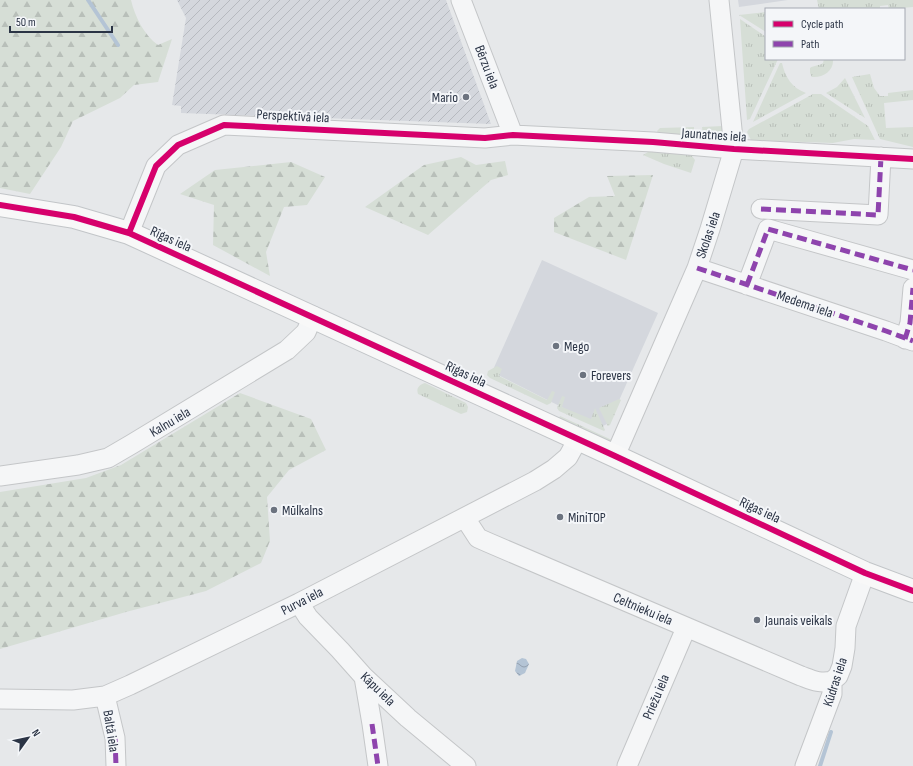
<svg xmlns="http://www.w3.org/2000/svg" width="913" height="766" font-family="'Sofia Sans Condensed',sans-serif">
<defs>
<pattern id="industrial-furrows" width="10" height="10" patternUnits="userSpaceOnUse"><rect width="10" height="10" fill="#d4d7dd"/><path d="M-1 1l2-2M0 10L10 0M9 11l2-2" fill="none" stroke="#b6b9bf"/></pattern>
<pattern id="grass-tufts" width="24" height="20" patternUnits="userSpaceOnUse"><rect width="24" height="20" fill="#d6ded6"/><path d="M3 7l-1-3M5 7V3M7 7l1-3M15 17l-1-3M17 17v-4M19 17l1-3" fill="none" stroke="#b8bfb9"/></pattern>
<pattern id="forest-firs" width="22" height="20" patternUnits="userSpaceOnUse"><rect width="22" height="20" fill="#d6ded6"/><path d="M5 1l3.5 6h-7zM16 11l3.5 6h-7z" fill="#b8bfb9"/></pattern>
<pattern id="water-waves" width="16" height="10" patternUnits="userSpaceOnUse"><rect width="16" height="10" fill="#b4c4d5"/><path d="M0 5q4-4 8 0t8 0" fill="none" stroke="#93a0af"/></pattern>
</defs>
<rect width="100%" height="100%" fill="#e6e8ea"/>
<!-- built -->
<path fill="#d4d7dd" d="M738,0H788L739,7Z
M542,260L658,313L609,423L601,427L492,372Z"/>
<!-- industrial -->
<path fill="url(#industrial-furrows)" d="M177,0H446L491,124L181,113V106L172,105L186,18Z"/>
<!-- grass -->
<path fill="url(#grass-tufts)" d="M817,0H913V7L889,9L888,5L880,6V9H819Z
M766,12V32L739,15Z
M740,19L766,37V59H778L750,119L747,120Z
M824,59H833C834,71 823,78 812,77L810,73V68C814,65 819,66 823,63Z
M780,63H782C785,77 792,88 806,93L753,122Z
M870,74L874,88L880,96H888V93L913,90V100L884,103L886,128L913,127V147L880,139L852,77Z
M845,78L865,118L826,93L837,87Z
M813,94H821L868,126L875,140L854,139L833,143L751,140L747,132L749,129Z
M723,126L726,135L722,139H707L703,136L702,127Z
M694,127V133L691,138L658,134L657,131L660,128Z
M651,147L689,152L695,160L691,173L664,164L643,155L648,152Z
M497,366L502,369L499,376L547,400L552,391L555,392L551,403L547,405L490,378L487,375L488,371Z
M425,383L466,403L468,407L467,412L461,414L418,394C416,388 419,385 425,383Z
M562,396L565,397L562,407L591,419L595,408L605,430L604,431L559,411L557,408Z
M619,399L621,400L610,425L608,426L599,408Z
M560,416L612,440L605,442L558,420Z"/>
<!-- forest -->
<path fill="url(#forest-firs)" d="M0,0H131C135,17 144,35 158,45L172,39L158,82L134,85L120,98L73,121L61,147L30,194L0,188Z
M461,157L476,165L505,161L508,175L491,180L428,235L365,207L424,165Z
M291,162L325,177L307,205L284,207L266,252L270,276L213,245L214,205L180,194L215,170Z
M653,175L626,260L554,232V218L589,197L615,196L607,176Z
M240,393L311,419L326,450L289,470L267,497L270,541L261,563L206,591L126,612L0,649V492L86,478L121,465Z"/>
<!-- water -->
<path fill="url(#water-waves)" d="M522,658L526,659L529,664L525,673L519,676L515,671L517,661Z"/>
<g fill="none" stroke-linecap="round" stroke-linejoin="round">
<!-- stream -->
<path stroke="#b4c4d5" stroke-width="4" d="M88,0L118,45
M820,766L831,732"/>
<!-- minor casing -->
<g stroke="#c4c6c8" stroke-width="21">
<path id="minor" d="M461,0L513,135
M761,209L878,215L881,157
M129,233L156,166L178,145L224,125L485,138L513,135L653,142L734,149L913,159
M697,268L886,331L913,341
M747,285L768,229L913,270
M905,339L910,323L913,288
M615,456L697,268L710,229L734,149L719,0
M0,476L78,465L108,458L132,444L287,350L306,332L313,316
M465,518L478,538L487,542L801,676C812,680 820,684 832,681
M299,603L308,617L340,650L364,677L408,718L466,766
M364,677L372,724L378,766
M105,696L115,738L116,766
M0,699L73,700L105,696L130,685L299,603L535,481L554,469L568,457L578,439
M627,766L686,628
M805,766L832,694V681L838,676L842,666L845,648L846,626L865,573"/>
</g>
<!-- major casing -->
<g stroke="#c2c5c8" stroke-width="24">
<path id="major" d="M0,205L74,217L129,233L615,456L865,573L913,591"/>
</g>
<!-- minor -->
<use href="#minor" stroke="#f5f6f7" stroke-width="19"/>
<!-- major -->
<use href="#major" stroke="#f8f8f8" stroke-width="22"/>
<!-- quiet -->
<path stroke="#8e44ad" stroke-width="5" stroke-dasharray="10 5" stroke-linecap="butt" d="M761,209L878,215L881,157
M697,268L886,331L913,341
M747,285L768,229L913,270
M905,339L910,323L913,288
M372,724L378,766
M115,738L116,766"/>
<!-- cycleway casing -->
<g stroke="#f4f6f9" stroke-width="8">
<path id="cycleway" d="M0,205L74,217L129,233L615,456L865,573L913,591
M129,233L156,166L178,145L224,125L485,138L513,135L653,142L734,149L913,159"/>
</g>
<!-- cycleway -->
<use href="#cycleway" stroke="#d6006c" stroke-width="6"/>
</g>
<!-- markers -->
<g fill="#6c737f" stroke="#f4f6f9" stroke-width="1.5">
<circle cx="466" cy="97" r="4"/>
<circle cx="556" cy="346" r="4"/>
<circle cx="583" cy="375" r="4"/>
<circle cx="274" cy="510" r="4"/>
<circle cx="560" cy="517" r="4"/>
<circle cx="757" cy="620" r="4"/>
</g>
<g text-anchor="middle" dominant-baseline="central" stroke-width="4" stroke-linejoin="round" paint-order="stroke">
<!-- street labels -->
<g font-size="14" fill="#2b3445" stroke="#f4f6f9">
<text transform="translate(487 67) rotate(69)">Bērzu iela</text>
<text transform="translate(293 116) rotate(3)">Perspektīvā iela</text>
<text transform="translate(714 135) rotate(4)">Jaunatnes iela</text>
<text transform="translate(708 235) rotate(-71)">Skolas iela</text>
<text transform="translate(171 239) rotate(24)">Rīgas iela</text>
<text transform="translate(805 304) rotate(19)">Medema iela</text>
<text transform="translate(466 374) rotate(25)">Rīgas iela</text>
<text transform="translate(170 422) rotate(-31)">Kalnu iela</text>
<text transform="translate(760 510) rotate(25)">Rīgas iela</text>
<text transform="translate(302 601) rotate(-27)">Purva iela</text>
<text transform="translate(643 609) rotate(23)">Celtnieku iela</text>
<text transform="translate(835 682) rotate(-72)">Kūdras iela</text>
<text transform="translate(378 689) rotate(44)">Kāpu iela</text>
<text transform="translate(656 697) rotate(-67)">Priežu iela</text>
<text transform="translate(111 731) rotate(81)">Baltā iela</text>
</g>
<!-- poi labels -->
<g font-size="14" fill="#2b3445" stroke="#f4f6f9" text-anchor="start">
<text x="458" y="97" text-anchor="end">Mario</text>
<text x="564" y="346">Mego</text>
<text x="591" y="375">Forevers</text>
<text x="282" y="510">Mūlkalns</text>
<text x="568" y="517">MiniTOP</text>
<text x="765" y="620">Jaunais veikals</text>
</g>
</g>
<!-- legend -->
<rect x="765" y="8" width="140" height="52" fill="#f4f6f9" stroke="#a4a8b1"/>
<rect x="773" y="21" width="20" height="6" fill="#d6006c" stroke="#a4a8b1"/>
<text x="801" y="28" font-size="12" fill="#2b3445">Cycle path</text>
<rect x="773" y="41" width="20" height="6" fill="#8e44ad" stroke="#a4a8b1"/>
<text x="801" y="48" font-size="12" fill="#2b3445">Path</text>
<!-- north arrow -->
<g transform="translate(28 738) rotate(57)" stroke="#f4f6f9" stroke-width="3" paint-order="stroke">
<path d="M0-3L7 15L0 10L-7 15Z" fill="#2b3445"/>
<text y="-6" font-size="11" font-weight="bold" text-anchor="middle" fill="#2b3445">N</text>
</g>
<!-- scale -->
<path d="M10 26v6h102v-6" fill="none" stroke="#2b3445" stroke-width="2"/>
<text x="16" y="26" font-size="12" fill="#2b3445" stroke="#f4f6f9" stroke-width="3" paint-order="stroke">50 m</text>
</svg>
